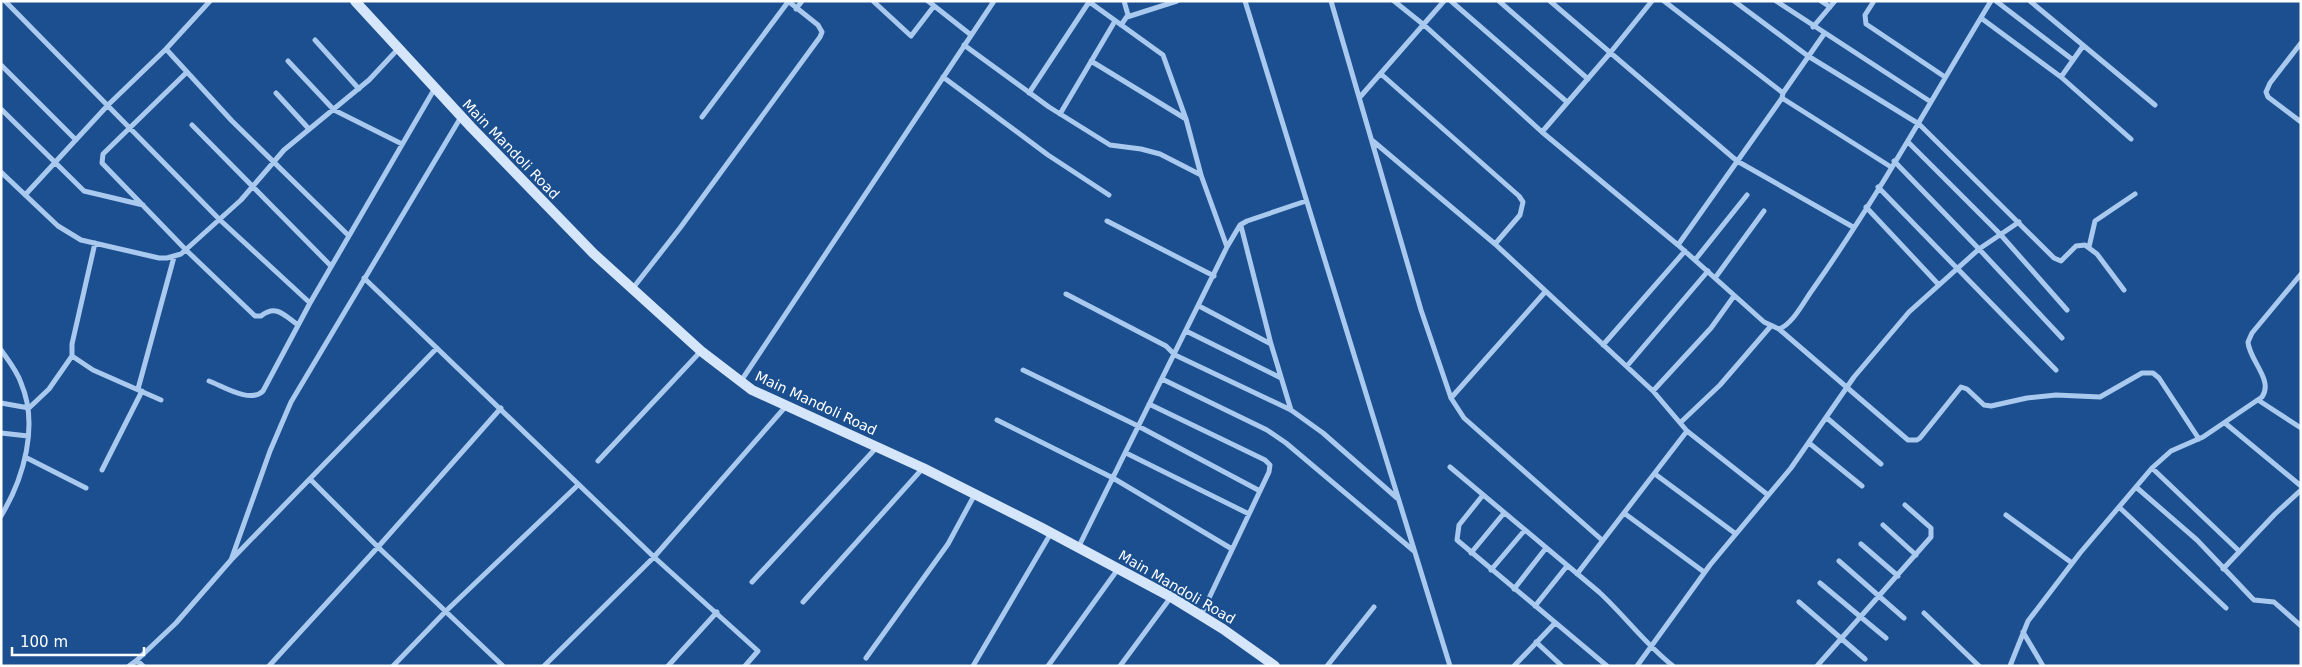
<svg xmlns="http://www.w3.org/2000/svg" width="2302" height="667" font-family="'DejaVu Sans',sans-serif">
<rect width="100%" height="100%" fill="#1b4f8f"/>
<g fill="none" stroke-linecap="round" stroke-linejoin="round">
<!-- street -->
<path stroke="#a9c9ee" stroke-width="5" d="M5,1L220,220L310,303
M873,1L911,36L934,6
M928,1L971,35
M1088,1L1163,55L1186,119L1201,175L1227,247
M1245,1L1450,666
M1331,1L1421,310L1451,398L1464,418L1602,540
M1394,1L1424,25L1542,132L1678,245L1764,322L1779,329C1793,324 1804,301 1813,289C1878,197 1932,98 1991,1
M1451,1L1567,102
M1499,1L1588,79
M1550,1L1737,161L1853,227
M1664,1L1783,93L1782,98L1891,167
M1734,1L1808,56L1919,124L2054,258L2061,261L2076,246L2085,245L2097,254L2124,290
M1776,1L1931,102
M1821,1L1830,7
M1874,1L1865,15L1866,24L1945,77
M1996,1L2073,60
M2030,1L2155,105
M796,9L802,1
M1127,17L1177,1
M1981,18L2061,77L2131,139
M1121,25L1128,15L1124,1
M1813,27L1835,1
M315,40L359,89
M2301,43L2270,83L2266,92L2268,97L2301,122
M964,45L1049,107L1110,145L1141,149L1160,154L1201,175
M166,49L232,121L348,235
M288,61L334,110L402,144
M1091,61L1186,119
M1,65L76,140
M187,72L103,154L102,163L186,250L255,316H261C276,304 284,315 298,325
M1381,74L1519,196L1523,202L1520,215L1495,244
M943,77L1048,155L1109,195
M2061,77L2083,46
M276,93L309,129
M1029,93L1089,2
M1783,93L1824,34
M1360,97L1444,1
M1,109L84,191L143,205
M1060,114L1115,21
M702,117L788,2
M192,125L331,266
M1542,132L1610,53L1652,1
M1373,141L1495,244L1653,391L1687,431L1768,495
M1908,142L2000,234L2067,310
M1894,161L1979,249L2062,338
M1,172L58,226L81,240L159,258H167L181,254L241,200L284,150L369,80L398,49
M1878,187L2056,370
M25,195L108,105L166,49L210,1
M1866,207L1939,285
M1107,221L1214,276
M1241,226L1271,344L1291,410
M95,243L72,344V356L93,370L161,400
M1678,245L1782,98
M2089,247L2095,221L2135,194
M1695,260L1747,195
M364,278L654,557L758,651L745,666
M1715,278L1764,211
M633,288L680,228L820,37L822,32L818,25L788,1
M1066,294L1166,346L1175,355L1291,410L1323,433L1397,498
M1199,306L1271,344
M1779,329L1908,440H1917L1920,438L1961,387L1967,389L1984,405L1991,406L2027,398L2056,395L2100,397L2142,373H2153L2159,378L2199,439
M1186,331L1281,378
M1603,345L1685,251
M1,350C8,360 17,371 21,383C39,425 24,478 1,516
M1627,366L1708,271
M1023,370L1138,426L1260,491
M1162,379L1267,430L1286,443L1414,551
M209,381C223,386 250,404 263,391L310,303L435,88
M741,381L994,1
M138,389L174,257
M1653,391L1711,328L1734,296
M1451,398L1545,292
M2258,400L2301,428
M1,403L29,408L49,389L72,356
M1149,404L1265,460L1270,465L1269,472L1201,615
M1827,418L1881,464
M997,420L1113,478L1232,549
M1681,422L1720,385L1770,327
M2225,423L2301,486
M1,433L28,436
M1809,443L1862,486
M1126,453L1249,514
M25,457L86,488
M598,461L701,351
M1450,467L1599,592C1625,616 1645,644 1673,666
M2152,468L2239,551
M102,470L142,391
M1655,474L1736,534
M311,480L378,547L503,666
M2136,487L2197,540L2251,597L2254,600L2274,602L2301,626
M1483,495L1459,525L1457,540L1607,666
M2119,507L2226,608
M1624,513L1704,572
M2006,515L2072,563
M1883,525L1916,555
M1861,544L1898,576
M1078,548L1227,247L1240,225L1247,221L1306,201
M1471,553L1504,513
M231,560L270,451L291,402L461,117
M1839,561L1904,618
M2223,569L2275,514L2301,490
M1491,570L1524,531
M1577,574L1687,431
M752,582L877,447
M1820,583L1886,638
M1514,589L1546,548
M803,602L923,468
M1799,602L1865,659
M1535,606L1567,566
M1924,613L1979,666
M2023,632L2043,666
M1536,642L1562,666
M866,658L948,544L975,494
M129,666L137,660
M143,666L137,660L176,623L231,560L437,348
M269,666L378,547L501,408
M393,666L446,611L578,485
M544,666L654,557L787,405
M668,666L717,612
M973,666L1051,533
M1048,666L1118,569
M1120,666L1171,597
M1327,666L1374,607
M1514,666L1555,623
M1637,666L1710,565L1791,468L1854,377L1909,312L1979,249L2019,222
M1817,666L1931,537V528L1905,505
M2010,666L2028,621L2080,553L2152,468L2171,451L2203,437L2262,397C2274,380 2249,360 2248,342L2252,333L2301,274"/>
<!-- secondary -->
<path stroke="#d6e6fa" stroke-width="10" d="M355,1L471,127L593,253L701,351L752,390L923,468L1040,527L1171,597L1223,629L1275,666"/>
</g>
<g text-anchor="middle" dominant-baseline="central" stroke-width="4" stroke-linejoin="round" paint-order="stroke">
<!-- street labels -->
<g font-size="14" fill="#fff" stroke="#1b4f8f">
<text transform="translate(511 149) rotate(46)">Main Mandoli Road</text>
<text transform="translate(816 403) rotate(25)">Main Mandoli Road</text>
<text transform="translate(1177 587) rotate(30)">Main Mandoli Road</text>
</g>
</g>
<!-- border -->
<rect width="2302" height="667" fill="none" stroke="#ffffff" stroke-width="5"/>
<!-- scale -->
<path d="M12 647v8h132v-8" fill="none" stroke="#ffffff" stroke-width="2.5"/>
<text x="20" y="647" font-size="15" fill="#ffffff" stroke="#1b4f8f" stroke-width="4" paint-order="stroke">100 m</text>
</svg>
